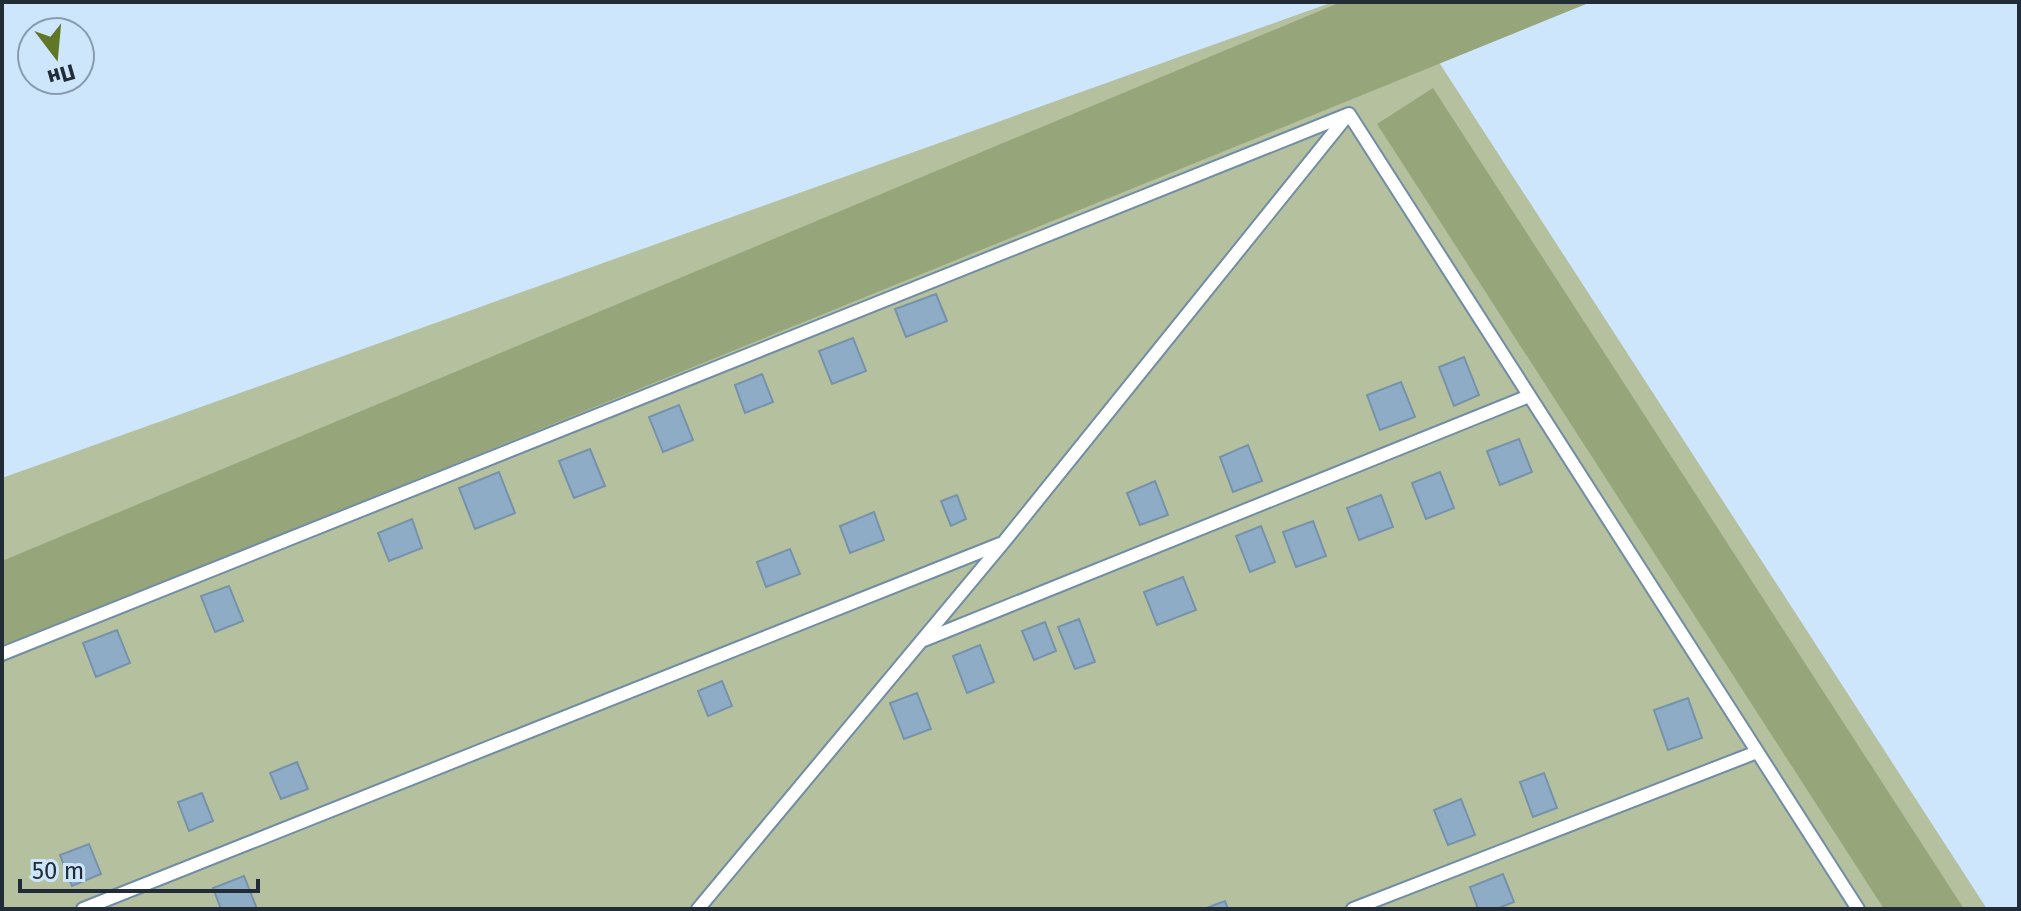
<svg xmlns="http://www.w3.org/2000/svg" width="2021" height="911" font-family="'Fira Sans',sans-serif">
<rect width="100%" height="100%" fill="#cde6fb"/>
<!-- green -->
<path fill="#b4c09e" d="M1333,2H1400L1987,909H2V478Z"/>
<!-- forest -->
<path fill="#97a67a" d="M1341,2H1591L2,648V561Z
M1433,88L1964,909H1884L1377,124Z"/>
<!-- building -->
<path fill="#8facc6" stroke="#7692ab" stroke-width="2" d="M936,294L947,321L906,337L895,309Z
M853,338L866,371L832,384L819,351Z
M1464,357L1479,395L1454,406L1439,367Z
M762,374L773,402L745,413L735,385Z
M1401,382L1415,417L1380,430L1367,395Z
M679,405L693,440L663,452L649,417Z
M1519,439L1532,472L1500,485L1487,451Z
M1248,445L1262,481L1233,492L1220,457Z
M590,449L605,486L574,498L559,461Z
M499,472L515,513L475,529L459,488Z
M1440,472L1454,508L1426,519L1412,483Z
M1155,481L1168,515L1140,525L1127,493Z
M957,495L966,519L951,526L941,501Z
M1381,495L1393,527L1359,540L1347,508Z
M874,512L884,540L850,553L840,526Z
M412,519L422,548L389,561L378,533Z
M1313,521L1326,556L1296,567L1283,532Z
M1261,526L1275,562L1250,572L1236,536Z
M790,549L800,574L766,587L757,562Z
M1183,577L1196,610L1157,625L1144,592Z
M229,586L243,621L215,632L201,596Z
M1079,619L1095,662L1075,669L1058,627Z
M1045,622L1056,651L1034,660L1022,631Z
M117,630L130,663L96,677L83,643Z
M980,645L994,682L967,693L953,656Z
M722,681L732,706L708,716L698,691Z
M917,693L931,729L904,739L890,703Z
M1688,698L1702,738L1668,750L1654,710Z
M297,762L308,789L281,799L270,773Z
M1544,773L1557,808L1533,817L1520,782Z
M202,793L213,821L189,831L178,802Z
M1461,799L1475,835L1448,845L1434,810Z
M89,844L101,874L72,886L60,855Z
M1503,874L1514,902L1496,909H1478L1470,887Z
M244,876L257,909H221L213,888Z
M1225,901L1228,909H1204Z"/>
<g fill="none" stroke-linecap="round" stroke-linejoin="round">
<!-- lane casing -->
<g stroke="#708da5" stroke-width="16">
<path id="lane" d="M1349,114L1858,909
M924,640L1529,396
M2,654L1349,114
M83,909L1000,544
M698,909L1003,543L1347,116
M1353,909L1757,752"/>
</g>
<!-- lane -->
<use href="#lane" stroke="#fff" stroke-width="12"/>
</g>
<!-- border -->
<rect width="2021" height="911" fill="none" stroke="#212c37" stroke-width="8"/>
<!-- north arrow -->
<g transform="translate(56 56) rotate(164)"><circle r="38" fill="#cde6fb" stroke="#889cad" stroke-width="2"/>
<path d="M0-6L14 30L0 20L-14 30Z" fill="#617728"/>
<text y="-12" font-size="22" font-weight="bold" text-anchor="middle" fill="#212c37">Пн</text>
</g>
<!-- scale -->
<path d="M20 879v12h238v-12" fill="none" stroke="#212c37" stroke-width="4"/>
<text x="32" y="879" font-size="24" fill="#212c37" stroke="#cde6fb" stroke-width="6" paint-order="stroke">50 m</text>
</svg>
